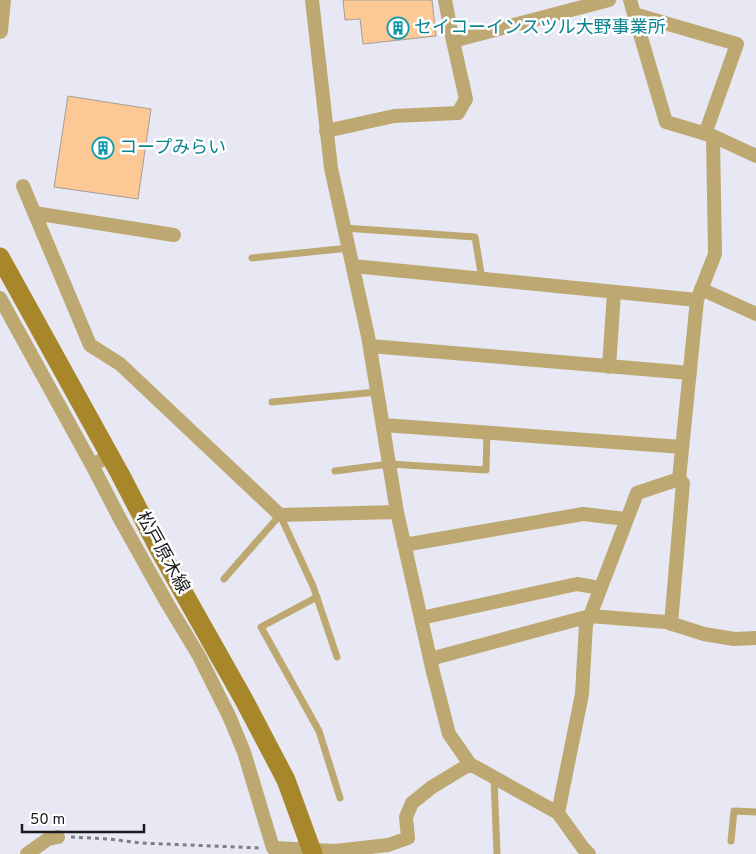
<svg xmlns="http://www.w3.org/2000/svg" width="756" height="854" font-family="Overpass,'Noto Sans JP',sans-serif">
<rect width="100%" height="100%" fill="#e7e8f3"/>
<!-- building -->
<path fill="#fcc896" stroke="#a69e96" d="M343,0H432L436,36L363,44L360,19L345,20Z
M68,96L151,109L138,199L54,187Z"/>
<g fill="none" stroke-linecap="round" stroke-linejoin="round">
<!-- path -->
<path stroke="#7d7e85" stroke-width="3" stroke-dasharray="4 4" stroke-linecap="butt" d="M71,837L109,839L140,843L260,848"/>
<!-- service -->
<path stroke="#bda872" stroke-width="7" d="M344,228L475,237L482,279
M252,258L349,248
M272,402L377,392
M335,471L389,464L486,470L487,433
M224,579L280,515L313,586L337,657
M317,597L261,627L319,731L340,798
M494,778L497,854
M731,841L734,811L756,812"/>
<!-- minor -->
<path stroke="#bda872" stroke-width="14" d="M312,0L331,168L368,336L397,512L433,672L449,734L470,764L558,813L583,848L589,854
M445,0L453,41L609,0
M630,0L666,122L713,136L756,156
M634,14L737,44L705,134
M326,131L394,116L458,113L466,99L453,41
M23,186L90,345L120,364L280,515L397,512
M34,213L174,235
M353,266L697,300
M701,289L756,314
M0,298L92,465L110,456
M370,346L690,373
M609,367L614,292
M383,425L682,447
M92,465L120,519L167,603L199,656L229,716L244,752L273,848L335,851L388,845L408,838L406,817L412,803L432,787L470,764
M404,545L583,514L626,519
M421,618L577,584L600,588
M671,624L683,483L679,479
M430,659L590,616L637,493L679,479L697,300L715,254L713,136
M558,813L582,694L586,624L590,616L666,622L704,634L734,639L756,638
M27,854L48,839L58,837"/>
<!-- tertiary -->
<path stroke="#bda872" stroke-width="16" d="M0,31L3,0"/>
<!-- secondary -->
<path stroke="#a78729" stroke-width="19" d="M0,257L120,474L160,551L244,700L286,780L313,854"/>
</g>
<!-- icons -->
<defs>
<g id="building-ring" transform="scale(1.125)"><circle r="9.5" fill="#fff" stroke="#0f9aa8" stroke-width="1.5"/><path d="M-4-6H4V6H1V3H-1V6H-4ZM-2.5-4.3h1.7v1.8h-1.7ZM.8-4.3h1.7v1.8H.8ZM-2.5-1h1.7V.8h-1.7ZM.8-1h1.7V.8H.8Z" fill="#0f9aa8"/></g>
</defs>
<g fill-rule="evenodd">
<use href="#building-ring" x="398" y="28"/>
<use href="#building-ring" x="103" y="148"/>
</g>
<g text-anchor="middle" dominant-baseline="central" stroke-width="5" stroke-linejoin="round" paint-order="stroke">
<!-- culture labels -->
<g font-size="18" fill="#0d838f" stroke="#fff" text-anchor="start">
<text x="414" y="28">セイコーインスツル大野事業所</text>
<text x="119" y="148">コープみらい</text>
</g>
<!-- street labels -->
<g font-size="18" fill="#191a1d" stroke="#fff">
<text transform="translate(162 553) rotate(61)">松戸原木線</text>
</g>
</g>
<!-- scale -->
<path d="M22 824v8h122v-8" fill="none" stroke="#191a1d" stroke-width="2.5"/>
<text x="30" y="824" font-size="15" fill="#191a1d" stroke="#ffffff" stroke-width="4" paint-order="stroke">50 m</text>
</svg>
